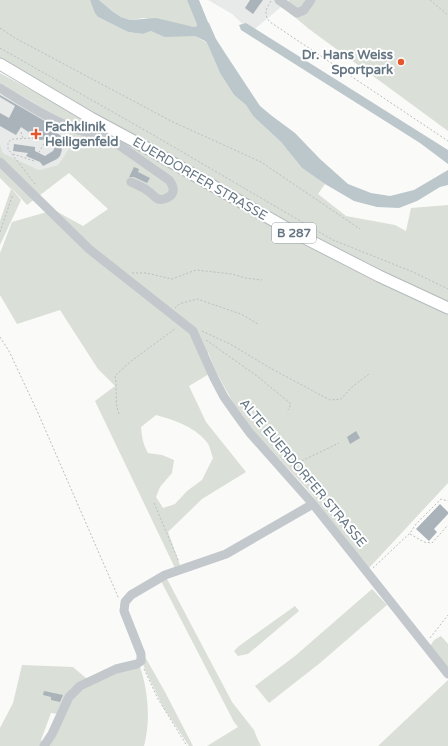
<svg xmlns="http://www.w3.org/2000/svg" width="448" height="746" font-family="'Varela Round',sans-serif">
<rect width="100%" height="100%" fill="#fafaf8"/>
<!-- built -->
<path fill="#e8e9e9" d="M208,0H286L280,8L251,32L232,14Z
M0,77L74,123L70,147L58,165L39,170L3,153L0,144Z"/>
<!-- green -->
<path fill="#dadfd7" fill-rule="evenodd" d="M0,0H90L98,17L128,32L143,34L151,31L195,36L207,43L220,73L234,95L246,105L253,116L281,142L302,168L325,184L318,194L346,216L395,225L406,231L411,208L448,205V303L360,262L243,200L0,59Z
M99,0H189L200,26L194,27L144,18L130,20L121,17L112,11Z
M289,0H448V131L309,29L284,8Z
M0,73L123,140L226,200L346,266L448,312V483L369,568L308,490L256,434L234,404L216,372L208,352L209,374L189,386L206,422L246,472L202,499L168,532L180,565L175,568L95,401L115,386L98,369L60,310L17,324L0,295V253L12,222L54,210L83,226L108,209L69,173L27,205L8,184L21,200L0,245V221L11,189L0,178V144L3,153L39,170L58,165L70,147L69,123L0,83ZM156,415C174,420 193,426 206,441C210,445 211,453 213,458L202,480L187,491L175,504L163,508L156,497L160,487L172,473L174,460L162,455L148,453C143,444 142,438 141,427Z
M166,577L232,702L254,730L257,738L261,746H207L238,727L234,722L161,581Z
M372,589L387,605L320,663L269,703L255,686L295,656Z
M295,606L299,611L248,654L238,656L234,651L239,646Z
M441,636L448,644V668L430,646L434,640Z
M144,655L165,692L193,746H189L163,707L146,672L143,664Z
M139,664C148,688 151,721 144,746H48L71,698L85,685Z
M22,665L73,667L87,679C66,689 67,694 59,714L51,713L41,740L44,743L41,746H0V728L13,703Z
M448,680V746H378Z"/>
<!-- water -->
<path fill="#bbc7cb" d="M90,0H99L112,11L121,17L130,20L156,18L194,27L200,25L199,14L209,23L216,39L225,53L260,106L272,116L295,133L320,159L348,184L371,193L390,196L414,190L448,170V185L440,187L417,201L399,208L377,207L354,201L325,184L302,168L281,142L253,116L246,105L234,95L220,73L207,43L205,41L195,36L165,37L151,31L143,34L128,32L98,17L95,13Z
M246,23L448,150V164L420,143L241,30L239,25Z"/>
<g fill="none" stroke-linecap="round" stroke-linejoin="round">
<!-- river -->
<path stroke="#bbc7cb" stroke-width="11" d="M193,0L202,22L203,27"/>
</g>
<!-- building -->
<path fill="#aab3b9" d="M250,0H263L253,14L245,8Z
M0,95L50,124L45,132L54,131L61,136H65L69,141L60,146L62,150L60,156L57,159L43,166L40,162L26,156L28,153L13,151L14,144L35,147V151L45,156L53,151L57,143L48,139L40,140L21,127L16,135L0,126V113L9,118L15,106L0,97Z
M134,167L139,169L138,172L150,178L147,183L134,177H129Z
M356,431L360,438L350,444L347,437Z
M440,504L448,512V514L434,529L437,532L429,541L416,529Z
M44,691L63,695L60,702L51,700V697L43,695Z"/>
<g fill="none" stroke-linecap="round" stroke-linejoin="round">
<!-- major casing -->
<g stroke="#b5babe" stroke-width="13">
<path id="major" d="M0,64L91,118L145,147L297,234L379,276L448,308"/>
</g>
<!-- path -->
<path stroke="#bbbfc2" stroke-width="1" stroke-dasharray="2 2" stroke-linecap="butt" d="M430,0L448,15
M271,1C266,9 263,14 270,22L448,141
M0,28L15,38L171,121L261,162L360,229
M0,48L148,132L333,240L413,272L448,289
M21,132L23,138
M34,138L13,139L8,142V149L35,184
M13,154L34,161C37,154 43,147 45,141
M0,232L13,194
M132,273H146L172,279L196,270L232,274L245,278L262,280
M175,308L179,304L197,299L241,314L258,324
M202,331L232,345L270,368L330,400L341,399L353,386L369,374
M0,337L9,351L38,413L119,599
M206,340L257,376L291,404L288,410
M119,414C114,402 118,389 115,376L130,362L176,328
M291,466L339,443
M154,503L179,562
M410,534L424,542L432,543L448,525
M373,568L410,533L416,524L441,499L448,501
M430,638L448,615
M144,669L158,699L187,746"/>
<!-- minor -->
<path stroke="#c3c8cc" stroke-width="9" d="M279,0L297,13L304,10L311,0
M0,88C18,99 77,138 96,132C100,131 101,128 103,126
M99,131L169,180C172,184 175,189 172,194C170,197 167,198 164,199C156,201 154,195 148,191C143,187 137,185 131,182
M0,162L89,249L193,331L214,378L224,397L236,414L250,433L313,504L448,674
M44,746L52,734L69,697L80,686L116,669L137,664L141,661V654L124,611L125,602L131,595L165,575L226,554L313,504"/>
<!-- major -->
<use href="#major" stroke="#fff" stroke-width="11"/>
</g>
<!-- markers -->
<g fill="#e4572e" stroke="#fff" stroke-width="1.5">
<circle cx="401" cy="62" r="4"/>
<path d="M34 128h4v4h4v4h-4v4h-4v-4h-4v-4h4z"/>
</g>
<g text-anchor="middle" dominant-baseline="central" stroke-width="4" stroke-linejoin="round" paint-order="stroke">
<!-- shield labels -->
<rect fill="#fff" stroke="#939fa8" stroke-width="1" x="272" y="223" width="44" height="20" rx="3"/>
<g font-size="12" font-weight="bold" fill="#657683">
<text x="294" y="233">B 287</text>
</g>
<!-- poi labels -->
<g font-size="13" font-weight="bold" fill="#657683" stroke="#fff" text-anchor="end">
<text x="393" y="55">Dr. Hans Weiss<tspan x="393" dy="15">Sportpark</tspan></text>
<text x="45" y="127" text-anchor="start">Fachklinik<tspan x="45" dy="15">Heiligenfeld</tspan></text>
</g>
<!-- street labels -->
<g font-size="13" fill="#657683" stroke="#fff">
<text transform="translate(200 179) rotate(30)">EUERDORFER STRASSE</text>
<text transform="translate(303 473) rotate(50)">ALTE EUERDORFER STRASSE</text>
</g>
</g>
</svg>
